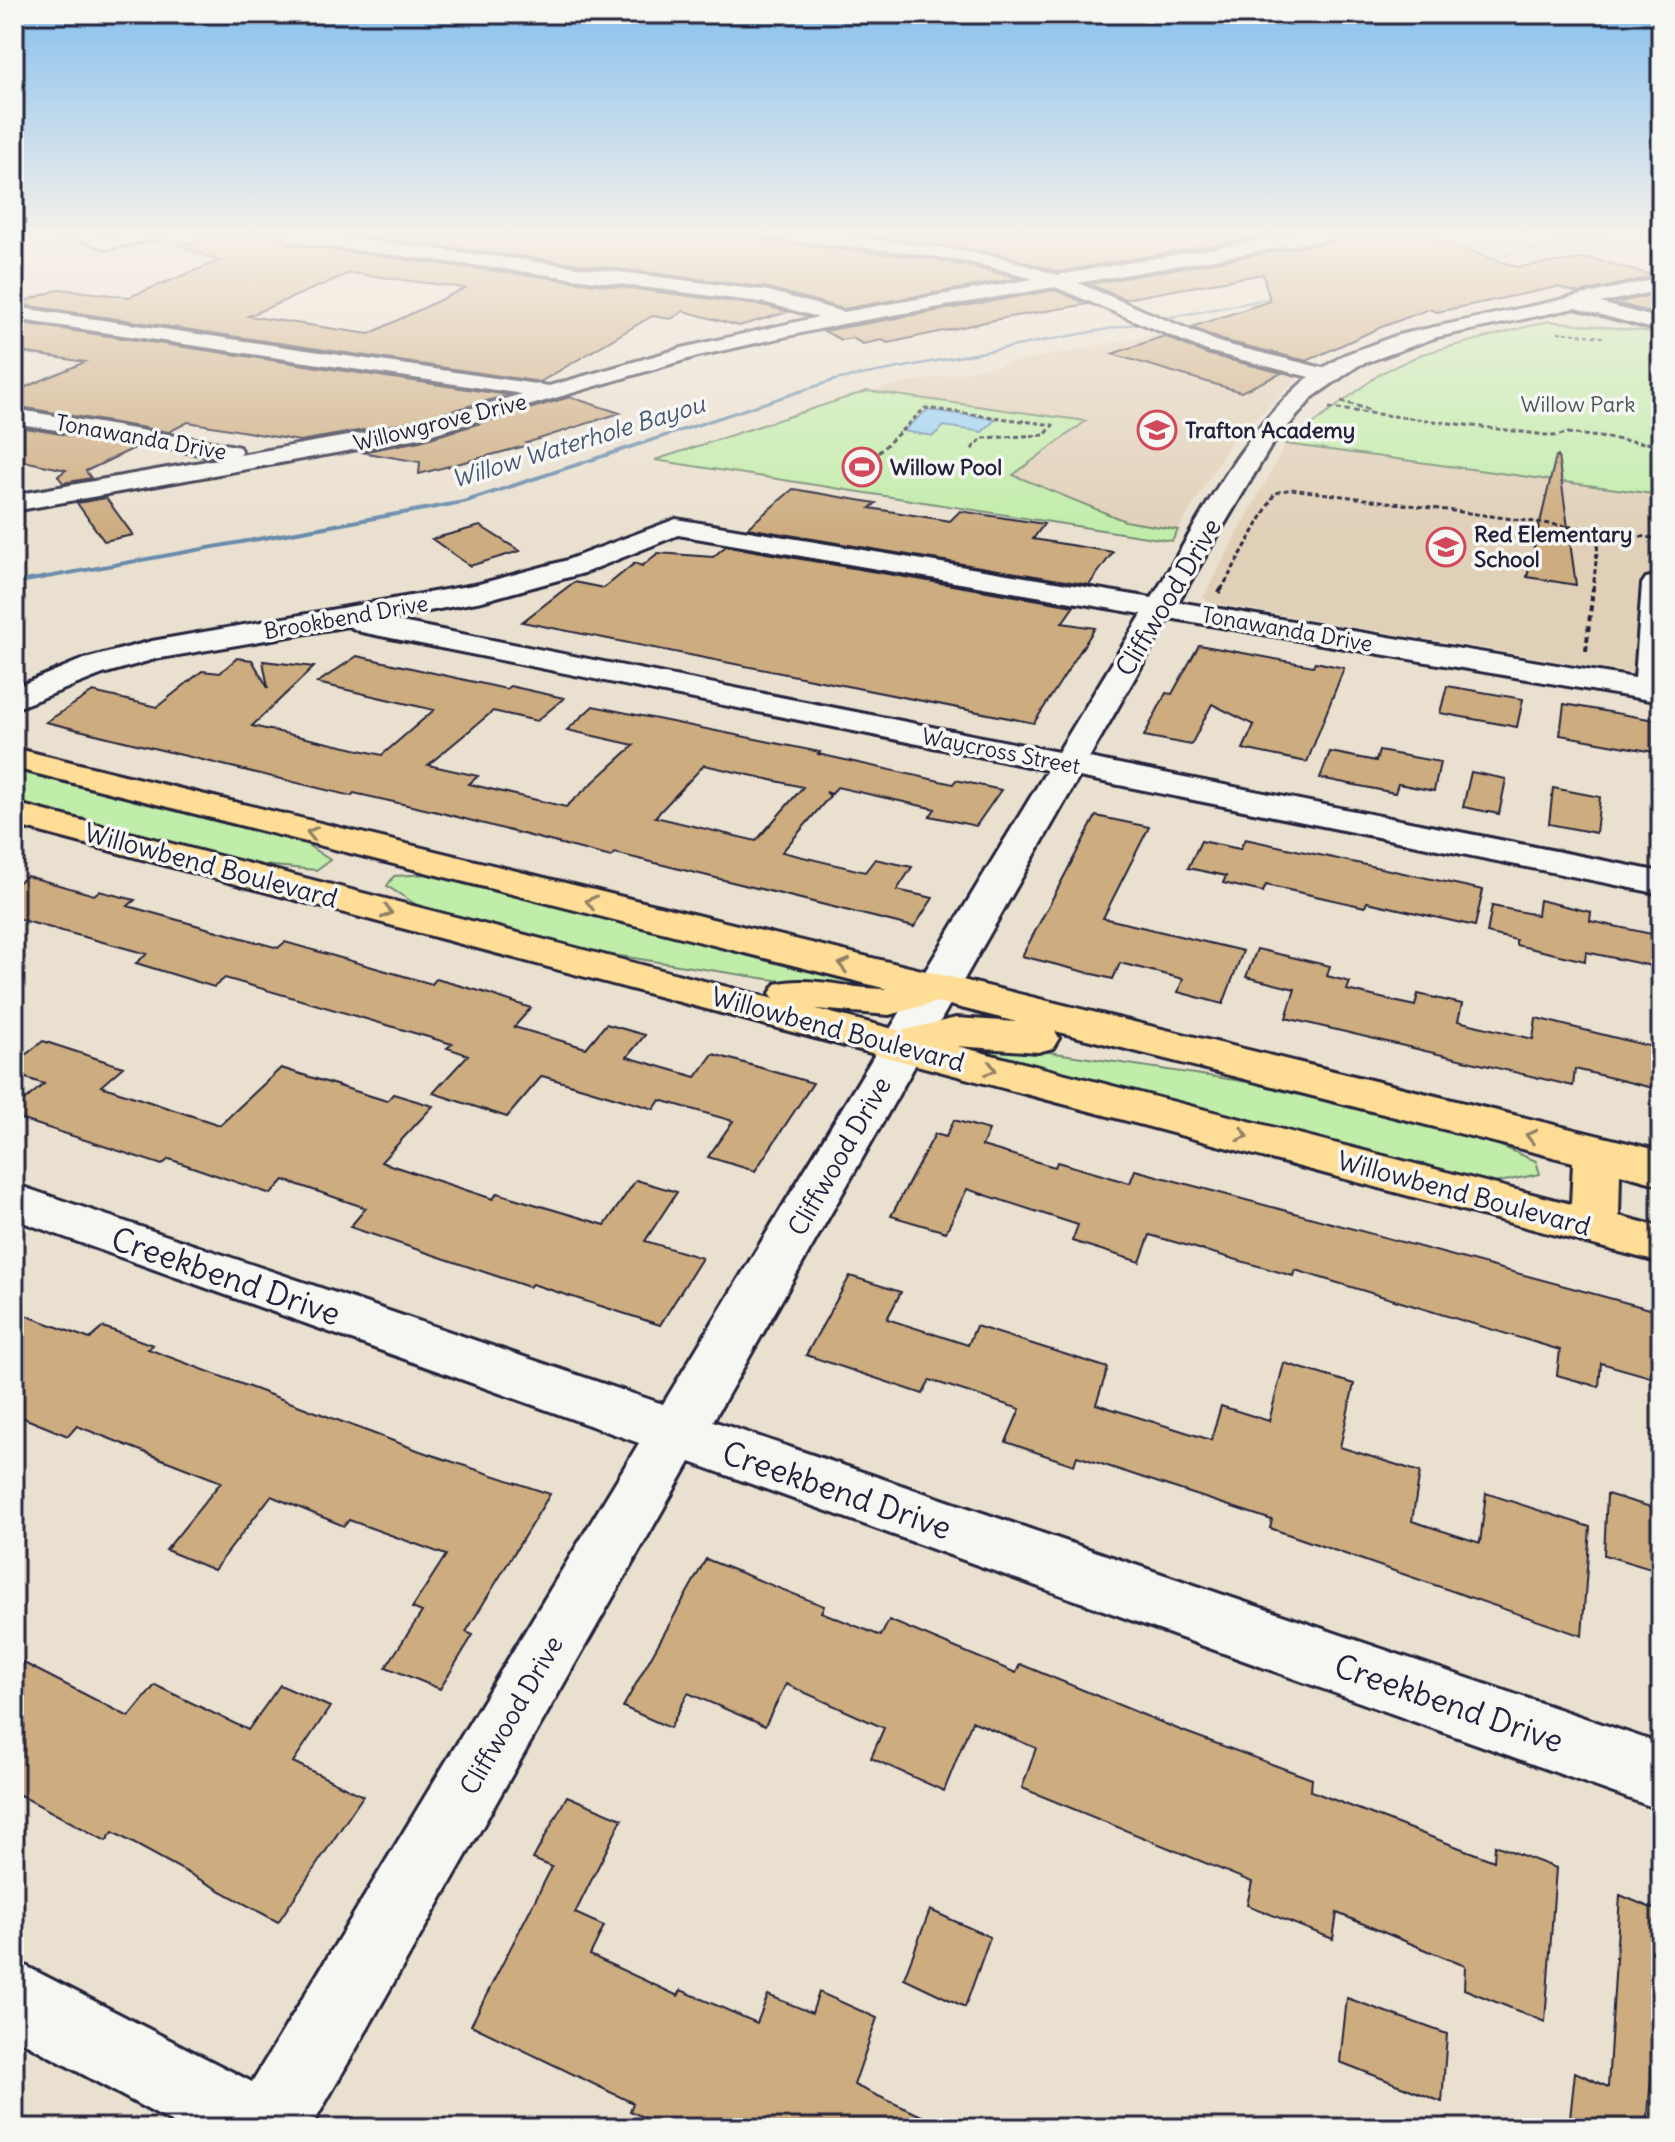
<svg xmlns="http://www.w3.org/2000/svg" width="1675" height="2142" font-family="Delius,sans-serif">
<rect width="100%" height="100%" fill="#eae0d0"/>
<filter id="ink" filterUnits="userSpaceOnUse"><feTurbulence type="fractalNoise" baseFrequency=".0125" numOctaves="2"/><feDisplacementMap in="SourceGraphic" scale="16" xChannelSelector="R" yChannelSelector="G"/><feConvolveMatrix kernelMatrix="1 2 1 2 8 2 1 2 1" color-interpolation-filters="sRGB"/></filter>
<g filter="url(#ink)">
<!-- built -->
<path fill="#e1d0b8" d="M14,233H160L92,248L14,238Z
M1163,333L1252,364L1302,375L1232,440L1178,530L1125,521L1012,475L1085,420L867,391Z
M1286,444L1661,495V678L1210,603L1203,598Z"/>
<!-- green -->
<path fill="#c1edaa" stroke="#728872" stroke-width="2" d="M1549,321L1661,333V495L1286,444L1381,373L1422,354Z
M867,391L1086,421L1013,475L1125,521L1178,530L1172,541L655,460Z
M14,770L303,842L330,860L316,870L241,863L14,802Z
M430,874L859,981V993L588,951L420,907L387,886L394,876Z
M988,1043L1281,1087L1475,1135L1536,1161L1540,1174L1494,1183L979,1051Z"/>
<!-- water -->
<path fill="#96d1f6" stroke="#688bab" stroke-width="2" d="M927,410L996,419L982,432L944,426L933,436L903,431Z"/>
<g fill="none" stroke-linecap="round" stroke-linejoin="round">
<!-- stream -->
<path fill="#688bab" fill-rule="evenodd" d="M1612,233H1624L1477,261L1475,260Z
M1283,295L1285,297L836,381L464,504L14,585V581L463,500L833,379Z"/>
</g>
<!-- building -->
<path fill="#cdac80" stroke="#22223b" stroke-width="2" fill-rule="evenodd" d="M230,233H283L281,237L285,243L293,245L766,306L788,312L739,326L684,311L671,319L652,316L540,382L17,304L60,289L129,297L219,261L178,245ZM350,273L465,288L369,334L248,316Z
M335,233L425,236L431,233H754L765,241L934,259L1020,278L843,309L769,288Z
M847,233H1281L1058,272L1000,254Z
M1345,233H1377L1378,239L1421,235L1517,267L1589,258L1656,276L1579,293L1557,287L1437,312L1429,309L1379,328L1307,361L1222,340L1191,327L1270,301L1263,274L1125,299L1089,284L1335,241Z
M1055,290L1088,304L1004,318L888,343L882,340L863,344L852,338L841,340L824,331Z
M1661,293V315L1615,303Z
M14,322L508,395L415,421L300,441L188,422L169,432L14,406V392L85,362L14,351Z
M1164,336L1206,354L1282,373L1241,392L1112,354Z
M570,397L620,413L526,443L529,445L419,474L420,462L361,452L420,441Z
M14,426L137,447L86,471L91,478L63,483L58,476L66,470L14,459Z
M1556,456H1558L1576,585L1527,577Z
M793,489L876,503L870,508L950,521L960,511L1044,524L1033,539L1113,552L1089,585L747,528Z
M106,498L133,535L104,541L77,503Z
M480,526L520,551L470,566L432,539Z
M726,546L1074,606L1062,623L1095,628L1034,723L522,622L574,582L604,588L635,563L642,566L658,553L713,557Z
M1199,645L1313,666L1315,662L1344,668L1307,762L1243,749L1254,725L1212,704L1191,745L1144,736L1166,693L1172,694Z
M357,656L506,689L510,686L564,698L537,721L493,711L428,765L478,776L469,784L566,807L634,745L567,730L593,706L820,752L818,754L953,784L956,780L1001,790L976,826L930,816L935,809L837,787L832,794L826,792L830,796L782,852L865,872L875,859L912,867L897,890L933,898L914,927L615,853L611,857L438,812L354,793L351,796L46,722L93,692L157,707L202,671L220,673L237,658L252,660L268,688L263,661L314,667L252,726L382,755L434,710L317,683ZM704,765L803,787L756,841L655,817Z
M1447,686L1523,699L1517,727L1440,713Z
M1564,704L1655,720L1654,752L1560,735Z
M1379,751L1440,762L1434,791L1398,784L1395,793L1320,778L1330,752L1376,761Z
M1471,772L1506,779L1499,814L1463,807Z
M1553,788L1600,797L1596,833L1549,824Z
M1096,816L1149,827L1103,918L1243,951L1223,1004L1178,992L1183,979L1120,963L1113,979L1022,956Z
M1245,839L1483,890L1475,926L1367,902L1365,907L1266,885L1263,892L1223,883L1226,876L1188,868L1201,841L1240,849Z
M27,876L94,895L99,891L135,900L128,906L278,948L285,942L432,984L436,979L483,992L531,1008L514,1027L586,1048L606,1024L645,1035L627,1057L696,1077L713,1054L813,1083L755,1171L708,1157L733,1121L660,1100L654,1109L542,1076L507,1117L433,1093L468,1055L447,1048L452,1044L225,978L214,987L136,963L147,954L14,918V885Z
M1539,900L1591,912L1590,921L1661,936V968L1586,952L1585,961L1516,945V940L1487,933L1492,906L1537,915Z
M1257,949L1330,966L1327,976L1350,982L1347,990L1415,1006L1418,994L1462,1004L1458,1021L1533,1039L1536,1018L1661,1049V1090L1575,1069L1573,1086L1286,1018L1295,989L1246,977Z
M43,1041L123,1067L101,1086L220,1125L281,1068L387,1101L393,1094L433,1106L381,1162L493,1199L497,1193L605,1225L636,1180L677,1192L645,1241L702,1258L660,1325L532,1284L529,1287L350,1227L366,1208L284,1180L271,1194L169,1159L162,1165L14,1117V1109L44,1084L14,1074V1064Z
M954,1120L989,1130L982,1146L1055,1167L1057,1162L1130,1183L1135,1170L1661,1312V1380L1601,1363L1599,1387L1557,1375L1560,1350L1295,1270L1293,1276L1150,1235L1140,1262L1072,1241L1078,1225L967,1189L946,1232L891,1216L935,1134L946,1137Z
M850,1276L901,1292L887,1319L968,1345L976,1326L1108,1368L1096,1404L1211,1440L1221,1406L1269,1421L1284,1363L1354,1384L1340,1447L1420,1472L1412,1521L1480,1543L1486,1493L1590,1527L1582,1636L1270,1528L1272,1520L1077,1456L1074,1465L1006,1442L1020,1409L930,1380L923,1394L806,1355Z
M14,1311L90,1339L103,1327L153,1345L148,1349L420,1451L550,1494L466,1632L473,1635L440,1689L386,1667L422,1612L412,1608L446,1555L349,1520L344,1526L271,1496L214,1570L166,1550L221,1482L77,1426L68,1436L14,1414Z
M1607,1494L1661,1510V1572L1604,1555Z
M706,1559L824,1606L821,1612L881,1636L889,1620L1016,1673L1020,1664L1180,1730L1312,1779L1311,1791L1494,1861L1495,1845L1556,1868L1545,2022L1464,1989L1465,1966L1337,1913L1333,1939L1247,1905L1252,1882L1022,1788L1036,1748L972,1721L944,1791L871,1758L884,1728L786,1684L765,1726L688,1693L670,1728L623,1707Z
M14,1658L129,1717L155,1685L248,1730L280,1685L330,1707L293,1762L363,1796L278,1922L113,1832L106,1841L14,1792Z
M567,1796L622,1819L575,1913L604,1926L590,1955L678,1996L681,1990L757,2023L768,1995L812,2013L819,1992L877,2018L854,2085L948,2128H666L630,2111L633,2103L471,2025L552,1867L533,1859Z
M1620,1895L1661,1912V2054L1653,2051L1647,2128H1569L1575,2072L1608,2087Z
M930,1910L990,1937L965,2007L904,1978Z
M1347,1998L1447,2034L1442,2102L1340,2062Z"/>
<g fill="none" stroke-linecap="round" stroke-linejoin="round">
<!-- minor-tunnel -->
<path stroke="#c2bab2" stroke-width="20" stroke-dasharray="20 10" stroke-linecap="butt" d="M109,237L125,233"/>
<!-- minor casing -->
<g stroke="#22223b" stroke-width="6">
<path id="minor" d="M64,233H92L108,239L131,233H165L163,237L107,249Z
M287,233H307L769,291L843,312L1033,279C948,251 854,248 765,238L757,233H817L945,248L999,257L1058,275L1301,233H1342L1334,238L1078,283L1221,343L1323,368L1344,355L1398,335L1661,278V290L1600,303L1661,319V331L1575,308L1437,337L1359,365L1313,397L1271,446L1178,602L1635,678L1642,584L1646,578L1661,575V702L1169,618L1089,758L1661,872V894L1079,777L713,1421L1661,1744V1810L690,1462L311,2128H182L14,2037V1960L252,2082L639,1443L14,1219V1184L663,1404L1047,770L361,632L348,626L155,659L103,674L14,709V688L81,660L152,641L479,584L564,561L676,519L1152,598C1198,523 1239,434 1309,377L1207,351L1055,287L842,324L698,356L419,438L14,511V495L224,458L14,423V409L230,445L239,447L242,452L240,455L416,424L522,394L14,319V307L549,386L686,347L818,317L767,303L293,242L287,241L284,237ZM678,535L1142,614L1058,752L386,619L482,601L584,573Z"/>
</g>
<!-- major casing -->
<g stroke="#22223b" stroke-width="6">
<path id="major" d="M14,748L1661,1151V1185L1620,1174L1619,1216L1661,1227V1263L14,825V803L774,999L770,993L776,984C811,975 851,990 887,989L14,768ZM937,1002L1017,1022L956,1018L901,1031L816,1009L889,1015ZM1055,1031L1573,1162L1571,1204L957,1046L1038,1052L1053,1048L1059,1038Z"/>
</g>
<!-- path-far2 -->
<path stroke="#22223b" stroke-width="2" stroke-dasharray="4 3" stroke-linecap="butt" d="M1558,332L1603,337"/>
<!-- path-far1 -->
<path stroke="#22223b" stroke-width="3" stroke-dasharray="5 3" stroke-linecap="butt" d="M1341,401L1370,410
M1329,408L1554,436L1568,433L1661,445
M878,453L925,408L1053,425L1045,435L982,438L971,450
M1221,590L1275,493L1291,489L1661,539
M1593,590L1599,533"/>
<!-- path -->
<path stroke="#22223b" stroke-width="4" stroke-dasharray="6 4" stroke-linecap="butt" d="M1219,593L1222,588
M1586,651L1593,588"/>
<!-- minor -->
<use href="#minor" fill="#f6f6f2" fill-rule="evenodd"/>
<!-- major -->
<use href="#major" fill="#fedd96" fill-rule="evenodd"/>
</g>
<!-- one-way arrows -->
<defs><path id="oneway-chevron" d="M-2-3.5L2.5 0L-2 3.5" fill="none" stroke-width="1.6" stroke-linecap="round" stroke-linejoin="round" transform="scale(2)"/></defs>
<g stroke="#908068">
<use href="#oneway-chevron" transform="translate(312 833) rotate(-166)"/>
<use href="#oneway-chevron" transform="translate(591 902) rotate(-166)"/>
<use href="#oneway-chevron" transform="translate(387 912) rotate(15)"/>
<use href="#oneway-chevron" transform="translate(844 965) rotate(-166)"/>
<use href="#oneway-chevron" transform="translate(991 1069) rotate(15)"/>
<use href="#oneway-chevron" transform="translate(1243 1135) rotate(15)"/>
<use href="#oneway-chevron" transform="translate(1531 1136) rotate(-166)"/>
</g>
</g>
<!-- sky -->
<linearGradient id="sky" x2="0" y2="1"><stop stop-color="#87c0ee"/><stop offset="0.44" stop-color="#f6f1ea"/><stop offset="1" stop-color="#f6f1ea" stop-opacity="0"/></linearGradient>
<rect width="1675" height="533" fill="url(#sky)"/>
<!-- icons -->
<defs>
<g id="school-ring" transform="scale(2)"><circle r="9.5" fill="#f6f6f2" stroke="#d1495b" stroke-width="1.5"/><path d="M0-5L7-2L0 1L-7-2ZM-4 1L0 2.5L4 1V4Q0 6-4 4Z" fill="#d1495b"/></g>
<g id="stadium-ring" transform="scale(2)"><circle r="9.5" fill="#f6f6f2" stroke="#d1495b" stroke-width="1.5"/><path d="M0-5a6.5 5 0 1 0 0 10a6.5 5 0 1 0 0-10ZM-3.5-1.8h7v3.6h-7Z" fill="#d1495b"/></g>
</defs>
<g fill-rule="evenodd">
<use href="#school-ring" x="1157" y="430"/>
<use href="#stadium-ring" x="862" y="467"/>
<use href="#school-ring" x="1446" y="547"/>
</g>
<g text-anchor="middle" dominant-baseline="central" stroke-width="7" stroke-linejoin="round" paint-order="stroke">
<!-- far-park labels -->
<g font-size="22" fill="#4a5557" stroke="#f6f6f2">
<text x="1578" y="404">Willow Park</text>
</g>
<!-- far-street labels -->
<g font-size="22" fill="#22223b" stroke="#f6f6f2">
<text transform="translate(440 422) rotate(-14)">Willowgrove Drive</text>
<text transform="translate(141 437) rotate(10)">Tonawanda Drive</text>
<text transform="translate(346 617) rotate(-10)">Brookbend Drive</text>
<text transform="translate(1287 629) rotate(10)">Tonawanda Drive</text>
<text transform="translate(1001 751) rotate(11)">Waycross Street</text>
</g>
<!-- far-poi labels -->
<g font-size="22" font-weight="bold" fill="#22223b" stroke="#f6f6f2" text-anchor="start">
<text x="1185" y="430">Trafton Academy</text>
<text x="890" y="467">Willow Pool</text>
<text x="1474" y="534">Red Elementary<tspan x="1474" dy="25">School</tspan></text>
</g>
<!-- far-water labels -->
<g font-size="24" font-style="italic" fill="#455773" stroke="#f6f6f2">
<text transform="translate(578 441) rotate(-17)">Willow Waterhole Bayou</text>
</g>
<!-- street labels -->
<g font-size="26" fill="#22223b" stroke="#f6f6f2">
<text transform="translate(1168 597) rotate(-59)">Cliffwood Drive</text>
<text transform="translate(211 865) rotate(15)">Willowbend Boulevard</text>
<text transform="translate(838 1029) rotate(15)">Willowbend Boulevard</text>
<text transform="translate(839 1156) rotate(-60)">Cliffwood Drive</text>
<text transform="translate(1464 1193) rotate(15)">Willowbend Boulevard</text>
<text transform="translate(511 1715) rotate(-60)">Cliffwood Drive</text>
</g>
<!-- near-street labels -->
<g font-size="32" fill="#22223b" stroke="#f6f6f2">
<text transform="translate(226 1276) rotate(19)">Creekbend Drive</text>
<text transform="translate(837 1490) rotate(19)">Creekbend Drive</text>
<text transform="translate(1449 1703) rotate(19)">Creekbend Drive</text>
</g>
</g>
<!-- margin -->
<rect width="1675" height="2142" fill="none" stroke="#f6f6f2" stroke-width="48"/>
<rect x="24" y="24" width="1627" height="2094" fill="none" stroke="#22223b" stroke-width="3" filter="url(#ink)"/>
</svg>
